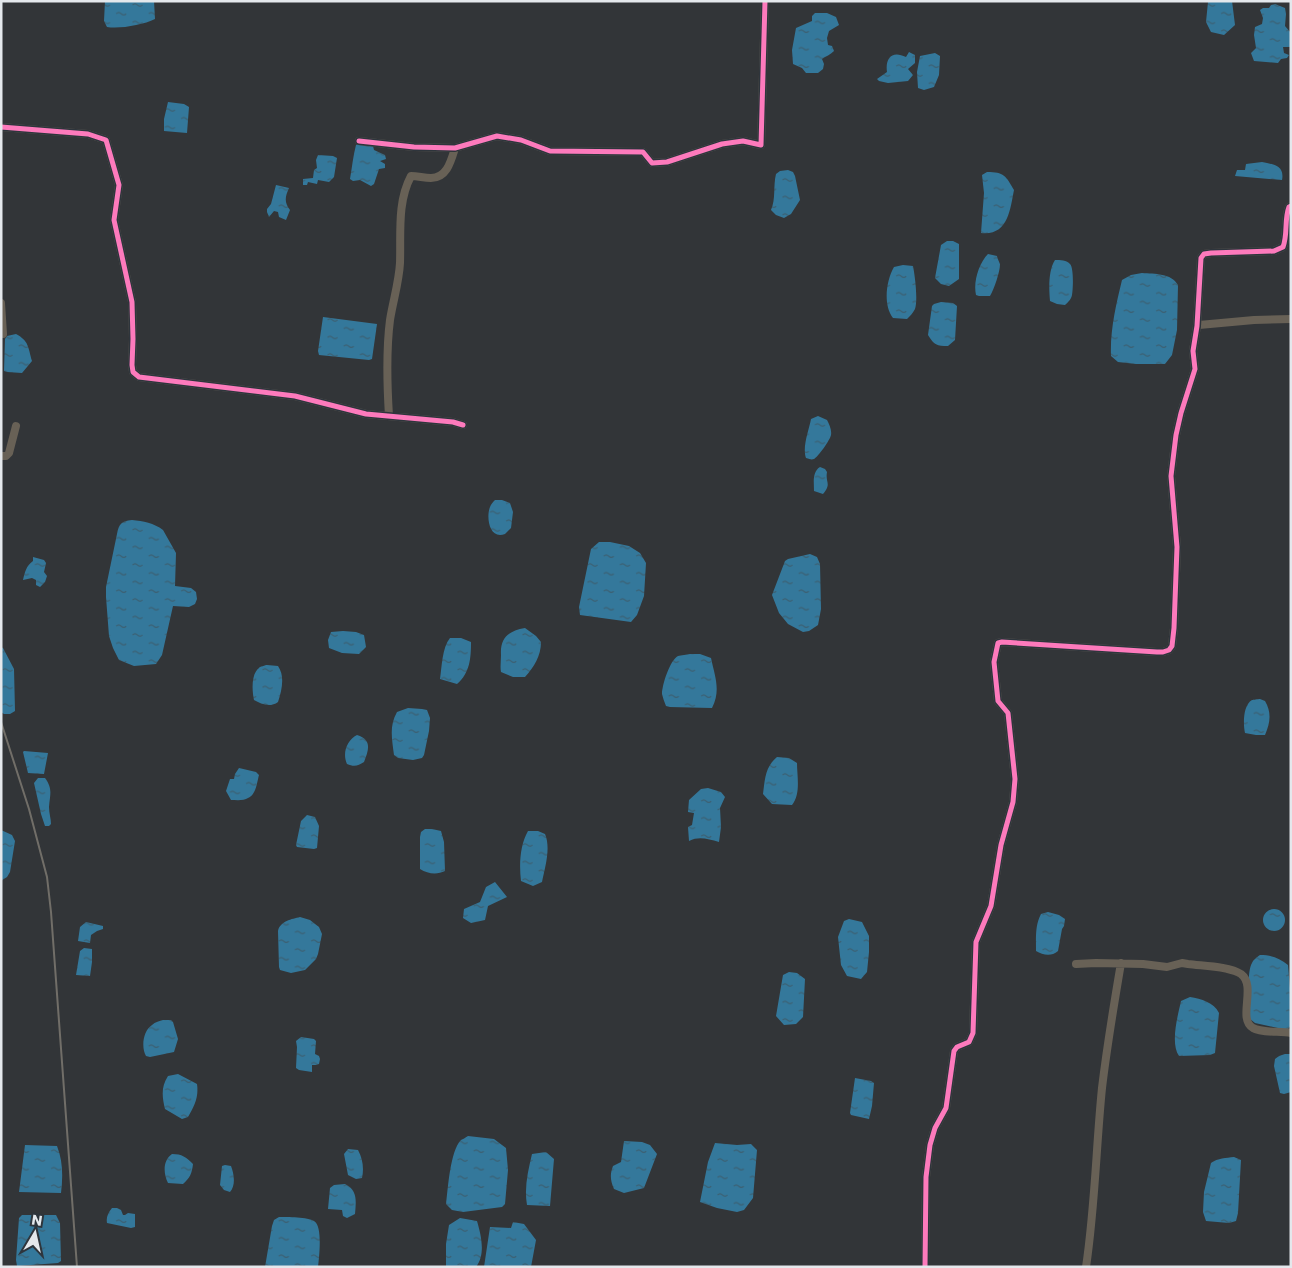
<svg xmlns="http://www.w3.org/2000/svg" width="1292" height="1268" font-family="Poppins,sans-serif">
<defs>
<pattern id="water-ripples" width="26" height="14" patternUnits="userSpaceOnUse" patternTransform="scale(1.25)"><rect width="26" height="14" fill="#34789b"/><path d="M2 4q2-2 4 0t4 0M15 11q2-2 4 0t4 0" fill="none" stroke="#3c5f71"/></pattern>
</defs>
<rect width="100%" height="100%" fill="#323538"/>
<!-- water -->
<path fill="url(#water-ripples)" d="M105,1H154L155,19C143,25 120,29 107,27L104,21Z
M1213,1H1232L1235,25L1224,35L1211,32L1206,22L1208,2Z
M1275,4L1285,8L1286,14L1285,26L1291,33V47H1283L1284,53L1289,55L1287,58L1281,59L1278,63L1254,61L1251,53L1256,48L1254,35L1255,27L1262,24L1263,18L1260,10L1263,8H1269L1271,5Z
M815,13H827L836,17L839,25L829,31L827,38L828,45L832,46L834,51C830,55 826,56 822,59L824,64L823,69L818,73H806L802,68L793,64L792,50L796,28L812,21V16Z
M909,52L915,55V63L908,69L913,75L908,81L888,83L879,81L877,79L887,72C885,58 892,50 906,57Z
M935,53L940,56L939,75L934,87L924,90L918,88L917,72L920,56Z
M168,102L184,104L189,107L187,133L164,131V119Z
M358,144L373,146L374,150L385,155L386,159L380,161L385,164V168L379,169L374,184L371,186L360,180L353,181L350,179C352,168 353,156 356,145Z
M318,155L333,156L337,158L334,177L329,182L318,180L317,184L308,182L307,185H303V179L313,178L314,170L317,168L316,160Z
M1262,162C1272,164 1285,165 1282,180L1235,176L1237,170H1245L1246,164Z
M788,170L793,172L795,176L800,200L791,214L784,218L776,215L771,210C776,199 773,186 776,174L780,171Z
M987,172C1004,172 1006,176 1014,190C1010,210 1008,236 981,233L984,193L982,175Z
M276,185L289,188C285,197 284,202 290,210L286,220L279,217L278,212L274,211L269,217L267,212V209L271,204Z
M947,241H953L959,244V279L949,286L941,284L935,278L941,245Z
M988,254L997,256C997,257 1000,264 1000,264C1000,272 994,289 990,296H979L976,295C973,282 979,263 988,254Z
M1055,260C1060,260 1067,260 1070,264C1074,268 1073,290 1072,295C1071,300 1068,302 1065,305L1057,304L1050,301C1049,289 1048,271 1055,260Z
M903,265L913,266C915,276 918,300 915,309C913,313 910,316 907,319L893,318C883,305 886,281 894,267Z
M1142,273C1155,274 1171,273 1178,285L1177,330L1172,355L1165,364H1136L1118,362L1111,356C1110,330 1116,305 1122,280L1131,275Z
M941,302L953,303L957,306L955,340L948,346C937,346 934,345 928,335L932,306L934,304Z
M323,317L377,324L372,359L369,360L319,355L318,351Z
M16,334C29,341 28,347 32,361L22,373L7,372L4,371L5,339L7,336Z
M818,416L827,420C829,424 832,430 831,435C830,440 818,457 814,459C811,460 810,459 806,458C802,447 809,430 811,419Z
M820,467L825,469L827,472C825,483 832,483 823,494L814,491C814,483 812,472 820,467Z
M495,500H502L510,503L513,512L511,528C509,530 507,532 505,534C489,540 486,517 490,507C491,504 493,502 495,500Z
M132,520C143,521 154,523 163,530L176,553L175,586L191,588L196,592L197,599L195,604L189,607L173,606L162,655L156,664L134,666L119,660L113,648L109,636L106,597V587L117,534C119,524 121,521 132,520Z
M599,542H610L629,546L640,553L646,563L644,596L637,615L631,622L580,615L579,607L591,549Z
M810,554L817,557L820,564L821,609L818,625L809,631L803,632L788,624L779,613L772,595L785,561L788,559Z
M33,557L44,560L46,563L44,572L47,576L45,582L40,587L36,585V580L32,578L23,580C25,572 26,566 33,561Z
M525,628L536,636L541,642C541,656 534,667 525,677H513L501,672C500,667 501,661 501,655C500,638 508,631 525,628Z
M343,631L356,632L364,635L366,647L359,654L342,653L329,648L328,640L331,632Z
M450,638H461L471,642C471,658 470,673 457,684L440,679C442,666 442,648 450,638Z
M1,647L3,648L14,669L15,711L10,714H4L1,712Z
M690,654H700L711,658C715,677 721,690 712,708L670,707L666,706C664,701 663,698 662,694C662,685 670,660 678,656C681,655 687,655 690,654Z
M267,665L278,666C285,676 282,690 278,702C270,708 261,704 254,700C252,691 251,674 259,668C259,667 266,665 267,665Z
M1260,699L1265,701C1272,713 1270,723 1265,735H1256L1245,733C1243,724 1243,705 1252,700C1253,700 1258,699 1260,699Z
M408,708L422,709L427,710L430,718L429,731L424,755L422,758L413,760L398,758L394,755C392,739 389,726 397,712Z
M357,735C372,740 369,749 364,762C358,766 354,767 347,764C342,753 347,740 357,735Z
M24,751L48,753L44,774L28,773L23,752Z
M777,757L789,758L797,763C797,776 801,794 792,805L772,804L763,794C765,779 765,767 777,757Z
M239,768L256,772L259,775C257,782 256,795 248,798C244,801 236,800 231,800L226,791L230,779H234L235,774Z
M38,778H45C53,789 50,794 49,807C49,813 51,819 51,824L49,826H45L41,814L34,783Z
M708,788L721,792L725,797L720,808L721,827L719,842C708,839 699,836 689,841L688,827L692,825L694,813L688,812L689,800L701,789Z
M307,815L315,817L319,826L317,848L314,849L297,847L296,845L301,821Z
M425,829H432L441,831L444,842L445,871C437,875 428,874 420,869V837L421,832Z
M1,830L12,835L15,841L10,872L7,877L1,881Z
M528,831H538L545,834C551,848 545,867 542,882L533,886L521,881C519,864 520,845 528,831Z
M495,882L507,897L488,906L485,920L471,923L463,918L464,909L480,902L486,887Z
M1263 920a11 11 0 1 1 22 0a11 11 0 1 1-22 0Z
M1048,912L1059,915L1065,919L1064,926L1062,929L1058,951C1051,957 1043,955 1036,951C1036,938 1035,925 1041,914Z
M300,917L310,920L319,927L322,934L318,954L316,959L305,970L291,973L280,970L279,967L278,931C280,921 292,919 300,917Z
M849,919L862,922L869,936V952L867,972L861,979L847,976L841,965L838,937L844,921Z
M86,922L103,926V929L97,931L91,935L90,943L78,941L80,927Z
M84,948L92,949V962L90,976L76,975L80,951Z
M1260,955C1271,955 1279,958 1288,965L1290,988L1291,1026L1287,1030L1255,1023L1250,1019C1250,1007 1246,973 1252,963C1253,960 1257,957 1260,955Z
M789,972L797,973L805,979L803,1017L796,1024L784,1025L776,1016L783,975Z
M1190,997C1201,999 1214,1002 1219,1013L1215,1053L1210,1055L1179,1056C1170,1043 1178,1015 1181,1001Z
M163,1020H171L173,1022L178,1039L174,1052L150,1057L146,1056C141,1047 143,1031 152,1025C155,1022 160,1021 163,1020Z
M301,1037L314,1039L316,1041L315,1054L319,1056L320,1059L319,1064L316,1065H312V1072L299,1070L296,1068L297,1047L296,1041Z
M1285,1054H1290L1291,1055V1092L1284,1094L1280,1093L1274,1066L1275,1059L1279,1056Z
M178,1074L197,1084C199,1097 194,1107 188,1117L182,1119L165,1109C162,1096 161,1087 168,1076Z
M855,1078L871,1081L874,1083L872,1106L869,1119L851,1115L850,1113Z
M468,1136L494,1139L506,1148L508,1170L505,1204L502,1207L463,1212L452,1210L446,1204C448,1189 450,1151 461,1140C463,1139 465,1138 468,1136Z
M624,1141L642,1142L650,1145L657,1154L644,1188L624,1193L614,1189C610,1180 610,1174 613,1166L621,1162Z
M715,1143L737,1145L751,1144L757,1150L753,1198L744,1210L737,1212L717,1208L700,1202L708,1162Z
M25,1145L57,1146C63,1161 63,1177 61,1193L19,1192Z
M348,1149L358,1150C363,1159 364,1169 362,1178L356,1179L348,1175L344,1154Z
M546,1152L554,1159L550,1206L527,1205C524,1188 528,1171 532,1154Z
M172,1154C182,1154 186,1157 193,1164C192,1173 190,1178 183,1184L168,1183C163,1173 163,1160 172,1154Z
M1234,1157L1241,1160L1238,1213L1236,1221L1229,1223L1206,1221L1203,1212L1204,1192L1211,1163C1218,1158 1226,1158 1234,1157Z
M225,1165L231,1166C234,1174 236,1185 230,1192L224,1190L220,1185L222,1166Z
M345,1184C358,1190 356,1202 355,1214L347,1218L343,1216L342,1210L328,1209L330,1188L334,1185Z
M112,1208H117L121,1210L123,1215H125L128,1213L135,1214V1227L131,1228L107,1223C106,1217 108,1213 112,1208Z
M22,1215H56L60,1223L61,1261L58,1263L17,1266L16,1260L19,1218Z
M279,1217C287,1217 308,1217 314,1221C323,1226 319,1258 318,1267H265L272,1226L274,1220Z
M460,1218L477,1221C481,1235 486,1254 476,1267H446V1244L449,1225Z
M513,1222L524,1224L536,1240L531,1267H484L490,1227L511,1228Z"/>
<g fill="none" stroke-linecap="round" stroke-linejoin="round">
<!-- minor -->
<path stroke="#686156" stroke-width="8" d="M1,127L88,134L106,140L119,185L114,220L132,302L133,339L132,365L133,372L139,377L295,396L366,414L453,422L463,425
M359,141L414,147L455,148L497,136L521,140L550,151L643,152L652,163L667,162L722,144L743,141L761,145L765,1
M1,303L3,334
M1197,326L1199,325L1254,320L1291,319
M389,416C387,384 386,351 390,320C393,301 399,282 400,263C401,234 397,202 411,176C418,176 424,178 431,178C447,178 451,161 455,148
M1,456H6L9,453L16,426
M1076,964L1096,963L1143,964L1167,967L1182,963L1188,964C1202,966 1229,966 1241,974C1257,986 1237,1019 1253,1028C1261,1033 1280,1031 1291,1033
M925,1267L926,1177L930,1145L935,1128L946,1108L954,1051L957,1047L969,1042L973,1033L976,942L991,906L1001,845L1013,802L1015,779L1008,713L998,701L994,662L998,643L1002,642L1157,652H1163L1169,650L1172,646L1174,628L1177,547L1171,476L1176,435L1181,413L1195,369L1193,351L1197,326L1201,258L1204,254L1211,253L1274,251L1283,247C1288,234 1284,220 1289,207L1291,206
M1086,1267C1095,1207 1096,1148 1102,1088C1107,1046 1114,1004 1121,963"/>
<!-- rail -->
<path stroke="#716e68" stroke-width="2" d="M1,722L29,809L47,877L51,912L77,1267"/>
<!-- cycleway casing -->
<g stroke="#2e353c" stroke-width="8">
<path id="cycleway" d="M1,127L88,134L106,140L119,185L114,220L132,302L133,339L132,365L133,372L139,377L295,396L366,414L453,422L463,425
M359,141L414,147L455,148L497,136L521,140L550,151L643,152L652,163L667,162L722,144L743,141L761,145L765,1
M925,1267L926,1177L930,1145L935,1128L946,1108L954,1051L957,1047L969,1042L973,1033L976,942L991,906L1001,845L1013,802L1015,779L1008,713L998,701L994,662L998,643L1002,642L1157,652H1163L1169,650L1172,646L1174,628L1177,547L1171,476L1176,435L1181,413L1195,369L1193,351L1197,326L1201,258L1204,254L1211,253L1274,251L1283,247C1288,234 1284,220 1289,207L1291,206"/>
</g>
<!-- cycleway -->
<use href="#cycleway" stroke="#fd7abc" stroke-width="5"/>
</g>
<!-- border -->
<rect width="1292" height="1268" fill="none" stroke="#e4e8ec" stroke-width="5"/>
<!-- north arrow -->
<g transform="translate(35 1233) rotate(9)" stroke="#2e353c" stroke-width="4" paint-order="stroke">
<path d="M0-4L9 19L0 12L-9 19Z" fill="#e4e8ec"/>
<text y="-8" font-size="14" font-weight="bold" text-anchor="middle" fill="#e4e8ec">N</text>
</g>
</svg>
